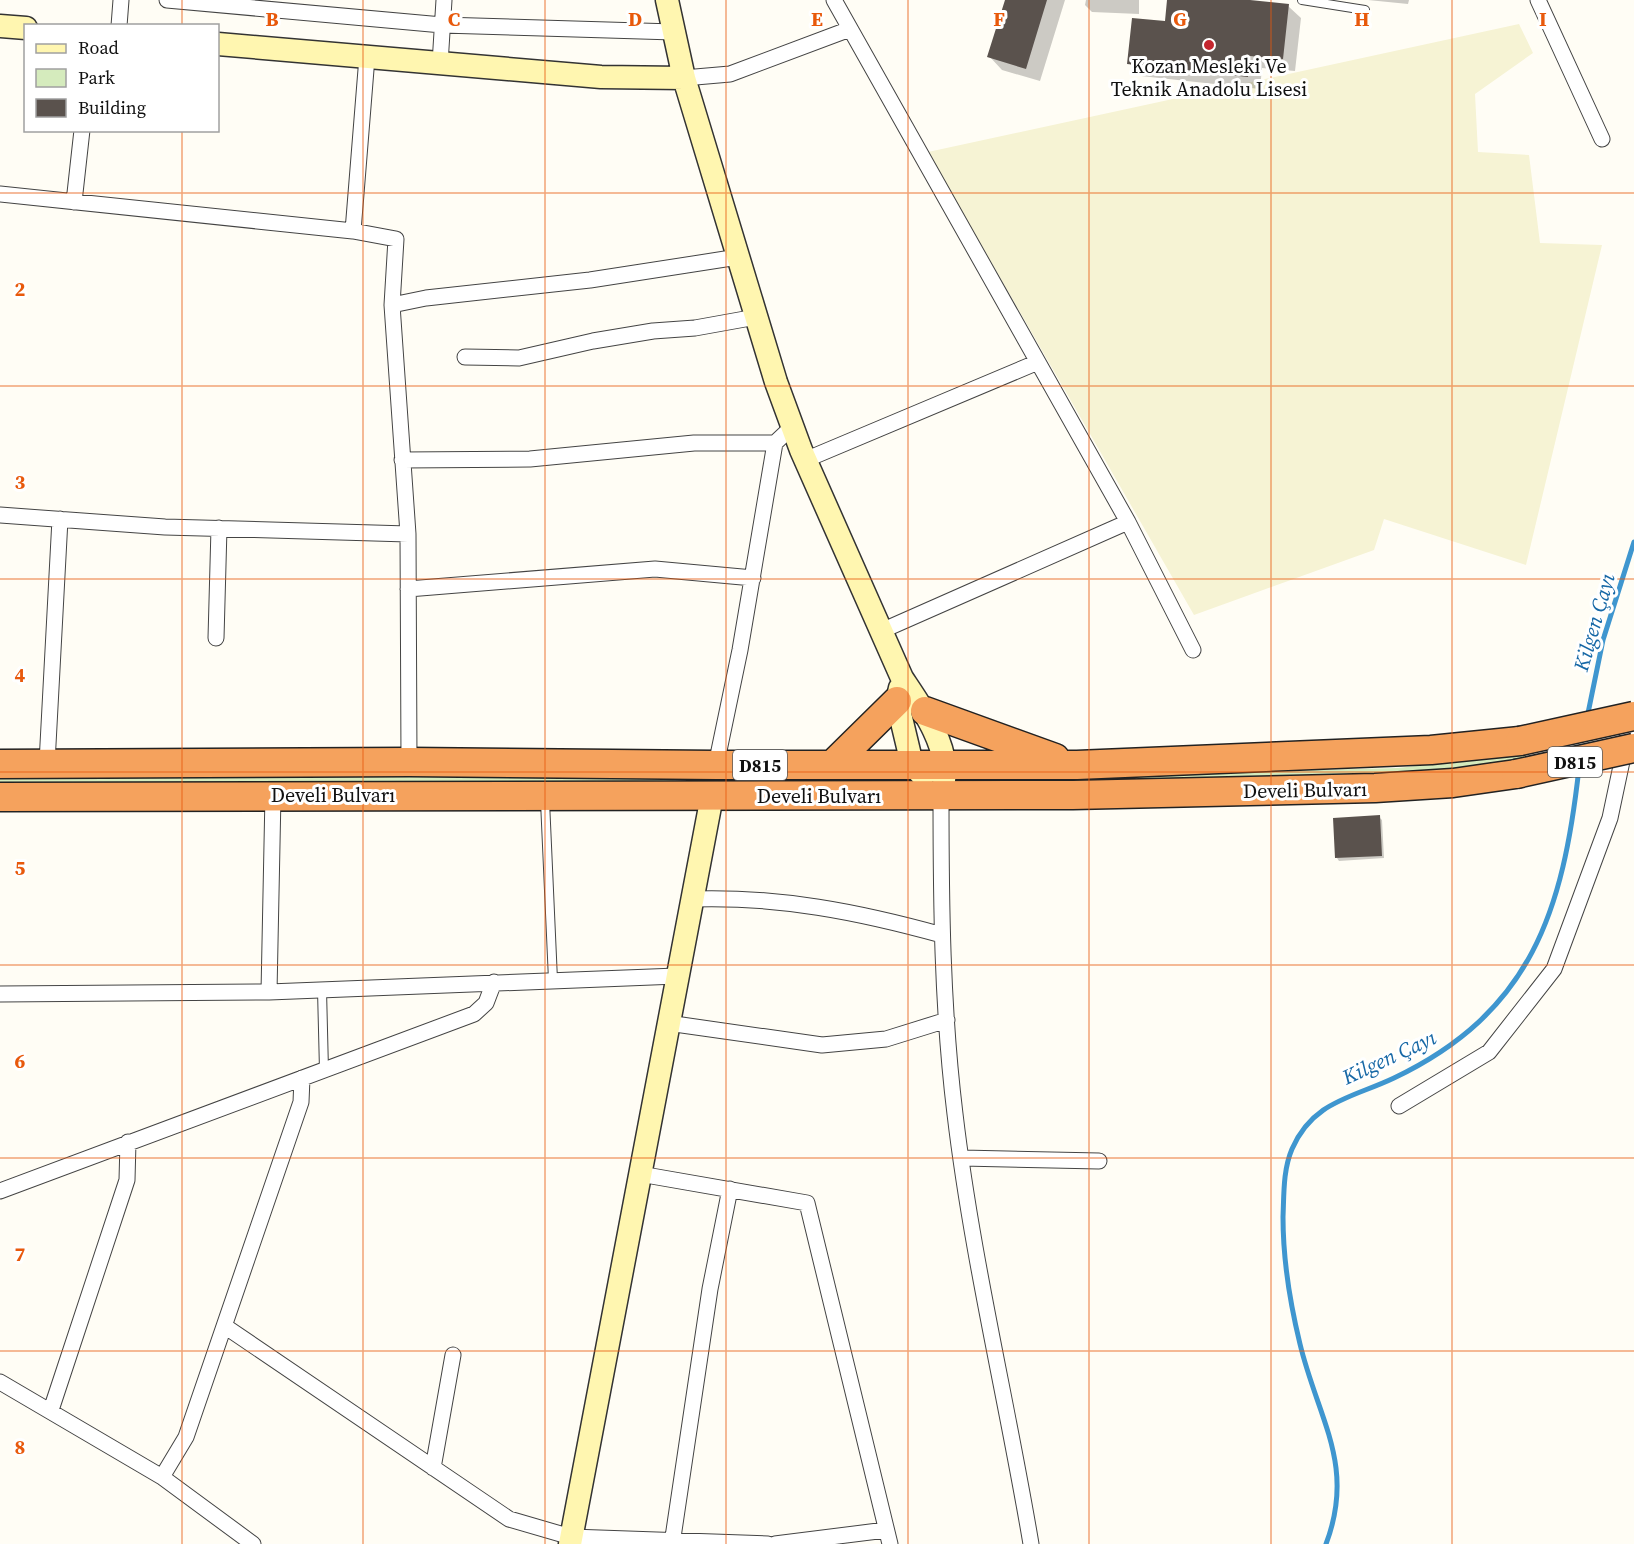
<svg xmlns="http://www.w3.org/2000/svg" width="1634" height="1544" font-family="'Source Serif 4',serif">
<rect width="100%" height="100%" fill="#fffdf5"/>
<!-- farmland -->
<path fill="#f6f3d4" d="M1519,24L1533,53L1475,94L1478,152L1529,155L1540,243L1602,245L1526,565L1384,519L1374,550L1194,615L928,152Z"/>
<!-- green -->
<path fill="#d5ebbd" d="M1526,753V762L1422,776L972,782L1109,779L1183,773L1398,768Z
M0,776H859L860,780H675L663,784L0,786Z"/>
<!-- shadow -->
<path fill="#0003" d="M1006,0H1065L1040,81L1002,70L989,56Z
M1086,0H1139V14L1092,12L1085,5Z
M1168,0H1235L1288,6L1301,18L1295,71L1262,68L1260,89L1141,76L1129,63L1166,23Z
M1368,0H1409L1408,4Z
M1379,817L1382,820L1384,858L1339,861L1337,858Z"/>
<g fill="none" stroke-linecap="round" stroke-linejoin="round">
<!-- stream -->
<path stroke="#3f96cf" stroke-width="5" d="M1587,718L1603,640L1634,542
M1326,1544C1356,1465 1318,1419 1300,1344C1290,1303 1283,1260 1283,1217C1284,1194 1283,1170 1292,1149C1313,1101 1352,1098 1394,1078C1532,1012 1563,911 1579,768"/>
</g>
<!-- building -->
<path fill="#5a524d" d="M1005,0H1047L1026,69L987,57Z
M1167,0H1250L1289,4L1283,59L1250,56L1248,77L1127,64L1132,18L1165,21Z
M1380,815L1382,856L1335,858L1333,818Z"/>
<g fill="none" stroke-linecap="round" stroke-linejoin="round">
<!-- lane casing -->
<g stroke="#444" stroke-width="10">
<path id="lane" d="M1302,0L1365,10
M545,801L553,980
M322,990L324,1070"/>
</g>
<!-- street casing -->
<g stroke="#444" stroke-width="17">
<path id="street" d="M167,0L442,25L674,32
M834,0L1128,522L1193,650
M1538,0L1602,139
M119,26L121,0
M440,64L444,0
M684,78L730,74L850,29
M0,194L353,231L396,239L392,305L408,534L409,762
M74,202L82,130
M353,231L367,57
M392,305L426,298L590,280L738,257
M465,357L519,358L593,341L653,331L695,328L756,317
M402,460L530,459L694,443H775L792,427
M805,460L1038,362
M0,515L165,527L408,534
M408,589L655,569L753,578
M881,627L888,628L1128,522
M216,638L219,528
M47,763L60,519
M716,765L740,650L775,443
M941,796C941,902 942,1008 955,1114C972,1258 1007,1401 1031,1544
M691,899C778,896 859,912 942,935
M269,992L273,795
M0,994L269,992L677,976
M668,1023L822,1045L886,1039L947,1020
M1399,1106L1489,1052L1554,969L1610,818L1632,714
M962,1158L1099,1161
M640,1174L807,1203L890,1544
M0,1191L474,1014L486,1003L494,982
M226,1327L509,1519L571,1537L768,1544
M0,1382L162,1477L253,1544
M51,1410L127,1180L128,1142
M433,1468L453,1355
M162,1477L186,1437L301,1102L302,1078
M672,1544L710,1289L730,1189
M775,1544L886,1530"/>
</g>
<!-- secondary casing -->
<g stroke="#333" stroke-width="25">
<path id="secondary" d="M667,0L684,78L776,382L801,450L902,678C920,705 950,746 944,780
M0,26L26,28
M218,44L601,77L684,78
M900,688L897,701L912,764L923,776
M570,1544L712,796"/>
</g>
<!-- highway casing -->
<g stroke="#222" stroke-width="31">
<path id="highway" d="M925,711L1055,758
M0,764L409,762L716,765H1077L1431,750L1520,741
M832,765L897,701
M0,797L1073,795L1375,788L1453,783L1516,774"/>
</g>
<!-- lane -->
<use href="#lane" stroke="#fff" stroke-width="8"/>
<!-- street -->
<use href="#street" stroke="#fff" stroke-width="15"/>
<!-- secondary -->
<use href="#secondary" stroke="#fff6b0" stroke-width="22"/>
<!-- highway -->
<use href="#highway" stroke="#f5a25d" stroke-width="28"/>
<!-- highway-bridge casing -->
<g stroke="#222" stroke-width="31" stroke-linecap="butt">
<path id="highway-bridge" d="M1520,741L1634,716
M1516,774L1634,748"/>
</g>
<!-- highway-bridge -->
<use href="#highway-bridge" stroke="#f5a25d" stroke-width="28"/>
</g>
<!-- grid -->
<path fill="none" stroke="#e8590c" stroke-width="1.5" stroke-opacity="0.55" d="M182,0V26M363,0V1544M545,0V1544M726,0V1544M908,0V1544M1089,0V1544M1271,0V1544M1452,0V1544M182,130V1544M0,193H1634M0,386H1634M0,579H1634M0,772H1634M0,965H1634M0,1158H1634M0,1351H1634"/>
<!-- markers -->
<circle fill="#c4262e" stroke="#fff" stroke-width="2" cx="1209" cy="45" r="6"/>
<g text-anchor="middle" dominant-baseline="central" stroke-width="6" stroke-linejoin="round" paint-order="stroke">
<!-- shield labels -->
<g fill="#fff" stroke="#585858" stroke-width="1.5">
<rect x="1548" y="747" width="54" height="30" rx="4.5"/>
<rect x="733" y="750" width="54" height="30" rx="4.5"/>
</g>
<g font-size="18" font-weight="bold" fill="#111">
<text x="1575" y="762">D815</text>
<text x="760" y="765">D815</text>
</g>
<!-- poi labels -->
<g font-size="20" fill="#111" stroke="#fff">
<text x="1209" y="66">Kozan Mesleki Ve<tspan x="1209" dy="23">Teknik Anadolu Lisesi</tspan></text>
</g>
<!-- street labels -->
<g font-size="20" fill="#111" stroke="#fff">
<text transform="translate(1305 790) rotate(-1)">Develi Bulvarı</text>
<text x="333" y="795">Develi Bulvarı</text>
<text x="819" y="796">Develi Bulvarı</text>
</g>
<!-- water labels -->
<g font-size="21" font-style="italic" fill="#1768a6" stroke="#fff">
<text transform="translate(1594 622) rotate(-74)">Kilgen Çayı</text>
<text transform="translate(1389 1057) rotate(-25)">Kilgen Çayı</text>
</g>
</g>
<g font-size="20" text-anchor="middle" font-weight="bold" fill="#e8590c" stroke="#fff" stroke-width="6" stroke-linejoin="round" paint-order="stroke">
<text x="272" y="26">B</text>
<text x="454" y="26">C</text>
<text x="635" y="26">D</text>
<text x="817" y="26">E</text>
<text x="999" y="26">F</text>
<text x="1180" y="26">G</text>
<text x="1362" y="26">H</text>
<text x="1543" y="26">I</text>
<text x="20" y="296">2</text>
<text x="20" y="489">3</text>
<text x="20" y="682">4</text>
<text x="20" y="875">5</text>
<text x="20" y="1068">6</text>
<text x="20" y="1261">7</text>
<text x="20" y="1454">8</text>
</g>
<!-- legend -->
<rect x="24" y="24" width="195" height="108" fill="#ffffff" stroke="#a0a0a0" stroke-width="1.5"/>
<rect x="36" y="44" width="30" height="9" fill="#fff6b0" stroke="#a0a0a0" stroke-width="1.5"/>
<text x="78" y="54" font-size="18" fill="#111111">Road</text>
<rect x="36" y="69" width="30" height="18" fill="#d5ebbd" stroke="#a0a0a0" stroke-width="1.5"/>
<text x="78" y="84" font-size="18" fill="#111111">Park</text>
<rect x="36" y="99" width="30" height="18" fill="#5a524d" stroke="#a0a0a0" stroke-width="1.5"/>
<text x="78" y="114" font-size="18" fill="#111111">Building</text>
</svg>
